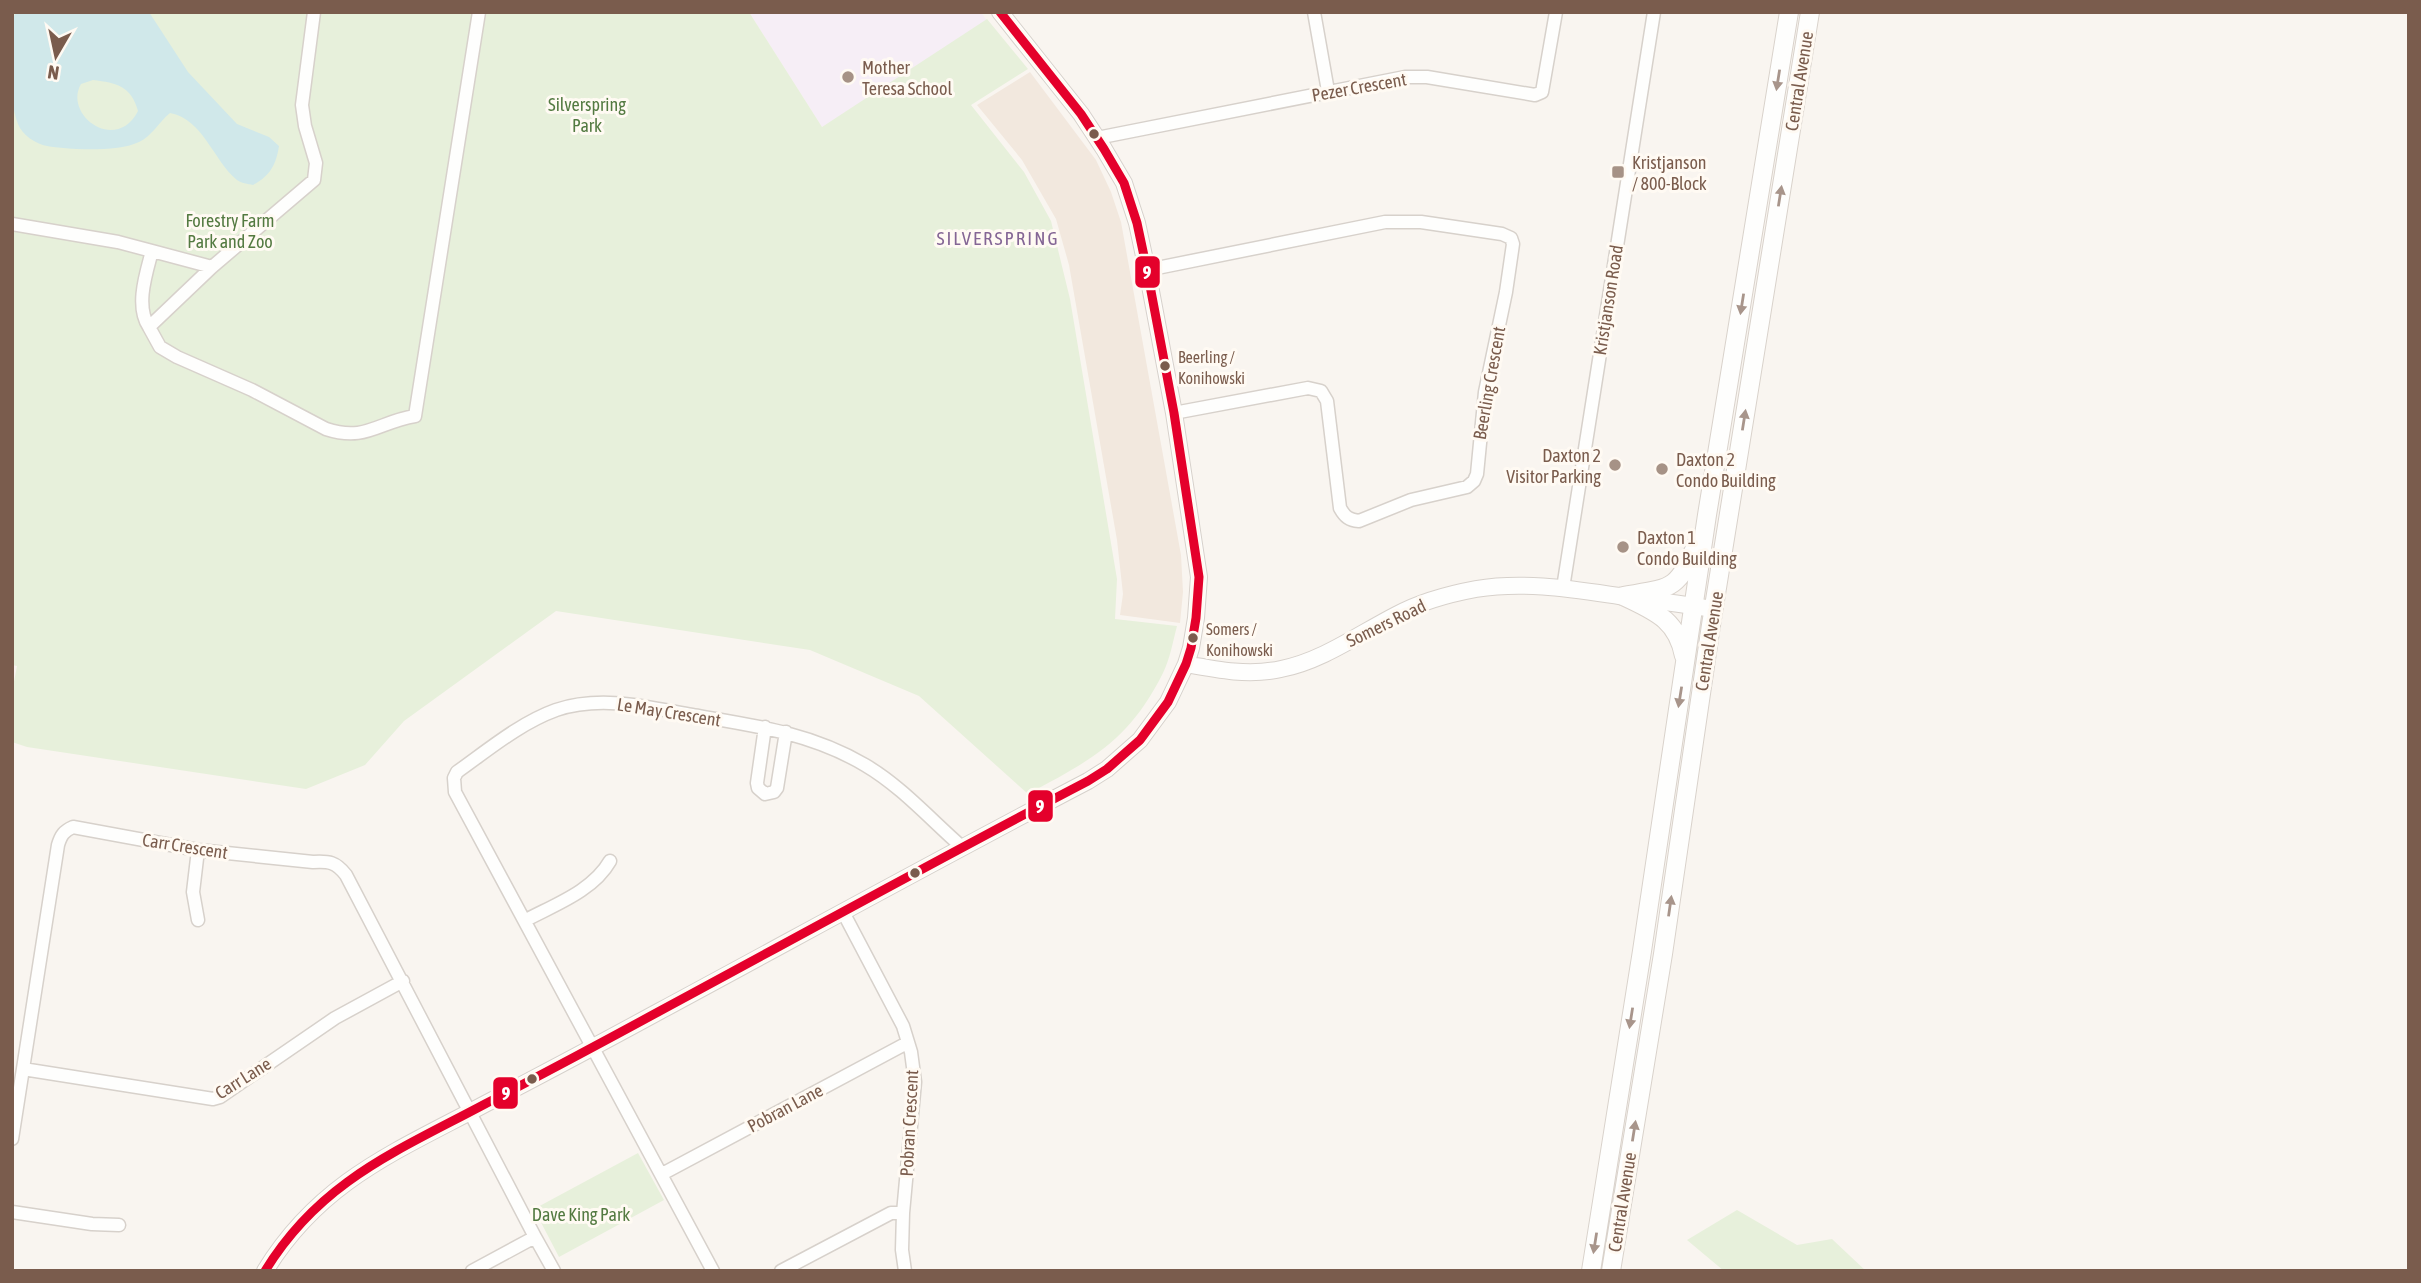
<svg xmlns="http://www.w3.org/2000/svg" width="2421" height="1283" font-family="'Asap Condensed',sans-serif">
<rect width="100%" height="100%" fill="#f9f5f0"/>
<!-- residential -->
<path fill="#f2e8de" d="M1030,72L1096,160L1111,192L1121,222L1181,555L1183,592L1180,623L1120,615L1123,594L1117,540L1069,265L1056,219L1022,160L977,105Z"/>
<!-- education -->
<path fill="#f6eef6" d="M749,12H981L991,27L822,127Z"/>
<!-- green -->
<path fill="#e7f0db" d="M12,12H749L822,127L987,19L1028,69L971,105L1024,172L1051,221L1070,299L1117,579L1115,619L1177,626C1173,641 1170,659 1163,673C1129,741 1091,760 1028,794L919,696L810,650L556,611L404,721L365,765L306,789L27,747L12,742V692L17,666L12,665Z
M638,1153L664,1200L559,1257L534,1209Z
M1737,1210L1797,1245L1832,1239L1866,1271H1724L1687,1240Z"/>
<!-- water -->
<path fill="#d0e8ea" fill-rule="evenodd" d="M16,12H149L188,72L237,124L269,137L279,146C276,165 270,176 253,185C248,184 241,183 237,180C213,160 203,119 170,113C159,122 152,136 139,142C119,152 69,150 47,146C36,144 22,135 18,124C7,96 12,51 12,21ZM93,80C117,83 131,86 138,111C116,154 63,115 81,84Z"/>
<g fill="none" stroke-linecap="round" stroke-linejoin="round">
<!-- minor casing -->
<g stroke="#d7d1cb" stroke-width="15">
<path id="minor" d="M1314,12L1328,91
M1097,138L1405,77H1427L1535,95L1542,92L1556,12
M12,224L118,242L152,251
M212,267L152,251C146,274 135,306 149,327L212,267L314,180L316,163L305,126L302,105L314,12
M1147,270L1385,222H1421L1502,234L1511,238L1513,244L1506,292L1485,392L1477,474L1474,481L1467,487L1411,500L1359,521C1349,520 1345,517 1340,508L1327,401L1321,391L1308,388L1174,413
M149,327L160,347L177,357L252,390L326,429C366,442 378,422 415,416L479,12
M1563,588L1654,12
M765,727L757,783L758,788L765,794L774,792L777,788L786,732
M198,850L193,892L198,920
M526,920C554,905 593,891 610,861
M23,1069L213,1099L220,1097L335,1018L403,981
M12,1139L58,845C61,835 64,831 73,827L198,850L313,862C329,861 336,862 346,875L535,1237L472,1271
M662,1174L907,1043
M12,1212L92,1224L119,1225
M903,1213L902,1250L905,1271
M535,1237L554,1271
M713,1271L455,792L454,778L457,772C488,750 520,723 556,710C601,695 647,707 692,715C752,725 811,733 865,765C901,786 931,820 962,847
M781,1271L891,1213H903L915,1082L911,1052L903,1026L843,912"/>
</g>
<!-- tertiary casing -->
<g stroke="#d7d1cb" stroke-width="18">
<path id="tertiary" d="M1186,664C1218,670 1249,676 1281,669C1322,661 1359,634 1396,615C1420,602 1449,594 1476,589C1524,581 1571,589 1619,596C1650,600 1682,604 1713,609
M265,1271C320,1181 397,1151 485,1104C543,1074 601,1043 658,1012C801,935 944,856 1088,781L1107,769L1140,740L1168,702L1186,664L1191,648L1196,618L1199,577L1174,413L1147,270L1137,223L1124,183L1104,149L1081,114L1000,12"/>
</g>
<!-- secondary casing -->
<g stroke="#d9d2cb" stroke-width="20">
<path id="secondary" d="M1623,596C1670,588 1678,591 1696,545
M1623,596C1654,611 1677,619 1684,656
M1591,1271L1642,951L1707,515L1789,12
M1611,1271L1663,954L1711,625L1810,12"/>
</g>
<!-- minor -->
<use href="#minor" stroke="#fefefd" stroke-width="12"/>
<!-- tertiary -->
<use href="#tertiary" stroke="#fefefd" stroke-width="16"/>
<!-- secondary -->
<use href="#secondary" stroke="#fefefd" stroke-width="18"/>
<!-- bus-1 casing -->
<g stroke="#fffaf3" stroke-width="14">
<path id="bus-1" d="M265,1271C320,1181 397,1151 485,1104C543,1074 601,1043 658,1012C801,935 944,856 1088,781L1107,769L1140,740L1168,702L1186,664L1191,648L1196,618L1199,577L1174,413L1147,270L1137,223L1124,183L1104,149L1081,114L1000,12"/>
</g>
<!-- bus-1 -->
<use href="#bus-1" stroke="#e4002b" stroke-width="9"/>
</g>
<!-- one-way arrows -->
<defs><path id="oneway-solid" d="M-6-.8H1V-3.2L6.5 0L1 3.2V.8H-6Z" transform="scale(1.75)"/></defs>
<g fill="#a8958b">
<use href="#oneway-solid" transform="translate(1778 80) rotate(99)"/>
<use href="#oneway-solid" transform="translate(1780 196) rotate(-81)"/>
<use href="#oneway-solid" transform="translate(1742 304) rotate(99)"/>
<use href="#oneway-solid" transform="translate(1744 420) rotate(-81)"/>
<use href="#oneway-solid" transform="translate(1680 697) rotate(99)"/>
<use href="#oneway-solid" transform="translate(1670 906) rotate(-82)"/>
<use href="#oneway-solid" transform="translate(1631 1018) rotate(99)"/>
<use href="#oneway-solid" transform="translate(1634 1131) rotate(-81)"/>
<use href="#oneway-solid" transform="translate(1595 1243) rotate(99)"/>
</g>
<!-- markers -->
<g fill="#a69286" stroke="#fffaf3" stroke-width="2.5">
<circle cx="848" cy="77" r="7"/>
<rect x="1611" y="165" width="14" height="14" rx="3.5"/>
<circle cx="1615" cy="465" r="7"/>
<circle cx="1662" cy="469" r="7"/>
<circle cx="1623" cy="547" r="7"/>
</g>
<g fill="#7a5c4d" stroke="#fffaf3" stroke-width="2.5">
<circle cx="1094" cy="134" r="6"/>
<circle cx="1165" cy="366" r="6"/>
<circle cx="1193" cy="638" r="6"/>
<circle cx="915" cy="873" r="6"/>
<circle cx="532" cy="1079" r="6"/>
</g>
<g text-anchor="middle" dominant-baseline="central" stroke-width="6" stroke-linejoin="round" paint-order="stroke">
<!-- bus labels -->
<g font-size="16" fill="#7a5c4d" stroke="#fffaf3" text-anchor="start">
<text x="1178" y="357">Beerling /<tspan x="1178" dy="21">Konihowski</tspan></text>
<text x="1206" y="629">Somers /<tspan x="1206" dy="21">Konihowski</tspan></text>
</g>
<!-- poi labels -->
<g font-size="18" fill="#7a5c4d" stroke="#fffaf3" text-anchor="start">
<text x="862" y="67">Mother<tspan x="862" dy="21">Teresa School</tspan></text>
<text x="1632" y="162">Kristjanson<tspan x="1632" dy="21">/ 800-Block</tspan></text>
<text x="1601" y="455" text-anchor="end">Daxton 2<tspan x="1601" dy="21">Visitor Parking</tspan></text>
<text x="1676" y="459">Daxton 2<tspan x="1676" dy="21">Condo Building</tspan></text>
<text x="1637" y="537">Daxton 1<tspan x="1637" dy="21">Condo Building</tspan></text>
</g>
<!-- street labels -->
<g font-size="18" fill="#7a5c4d" stroke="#fffaf3">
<text transform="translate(1799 81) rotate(-81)">Central Avenue</text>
<text transform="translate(1359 87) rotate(-10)">Pezer Crescent</text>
<text transform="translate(1608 300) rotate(-81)">Kristjanson Road</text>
<text transform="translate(1489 383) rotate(-80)">Beerling Crescent</text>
<text transform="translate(1386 623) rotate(-26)">Somers Road</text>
<text transform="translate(1709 641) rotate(-81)">Central Avenue</text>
<text transform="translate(669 712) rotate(9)">Le May Crescent</text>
<text transform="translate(185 846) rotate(9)">Carr Crescent</text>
<text transform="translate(243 1078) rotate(-32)">Carr Lane</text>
<text transform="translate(785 1108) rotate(-28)">Pobran Lane</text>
<text transform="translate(909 1123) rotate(-87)">Pobran Crescent</text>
<text transform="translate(1622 1202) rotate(-81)">Central Avenue</text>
</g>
<!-- park labels -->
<g font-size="18" fill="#537a41" stroke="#fffaf3">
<text x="587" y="104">Silverspring<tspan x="587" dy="21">Park</tspan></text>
<text x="230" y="220">Forestry Farm<tspan x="230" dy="21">Park and Zoo</tspan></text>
<text x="581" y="1214">Dave King Park</text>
</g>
<!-- neighbourhood labels -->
<g font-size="19" letter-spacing="2" fill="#846695" stroke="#fffaf3">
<text x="998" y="238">SILVERSPRING</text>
</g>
</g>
<g stroke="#fffaf3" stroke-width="2.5">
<rect x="1134" y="255" width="27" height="34" rx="7" fill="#e4002b"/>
<rect x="1027" y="789" width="27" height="34" rx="7" fill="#e4002b"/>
<rect x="492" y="1076" width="27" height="34" rx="7" fill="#e4002b"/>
</g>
<g font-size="19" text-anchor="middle" font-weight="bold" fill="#fff">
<text x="1147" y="279">9</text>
<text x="1040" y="813">9</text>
<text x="506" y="1100">9</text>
</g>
<!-- border -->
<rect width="2421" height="1283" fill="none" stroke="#7a5c4d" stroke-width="28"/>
<!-- north arrow -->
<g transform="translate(56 56) rotate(189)" stroke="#fffaf3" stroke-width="5" paint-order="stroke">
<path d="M0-5L12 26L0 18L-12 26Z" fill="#7a5c4d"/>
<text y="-10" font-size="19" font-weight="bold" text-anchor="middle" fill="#7a5c4d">N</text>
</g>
</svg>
